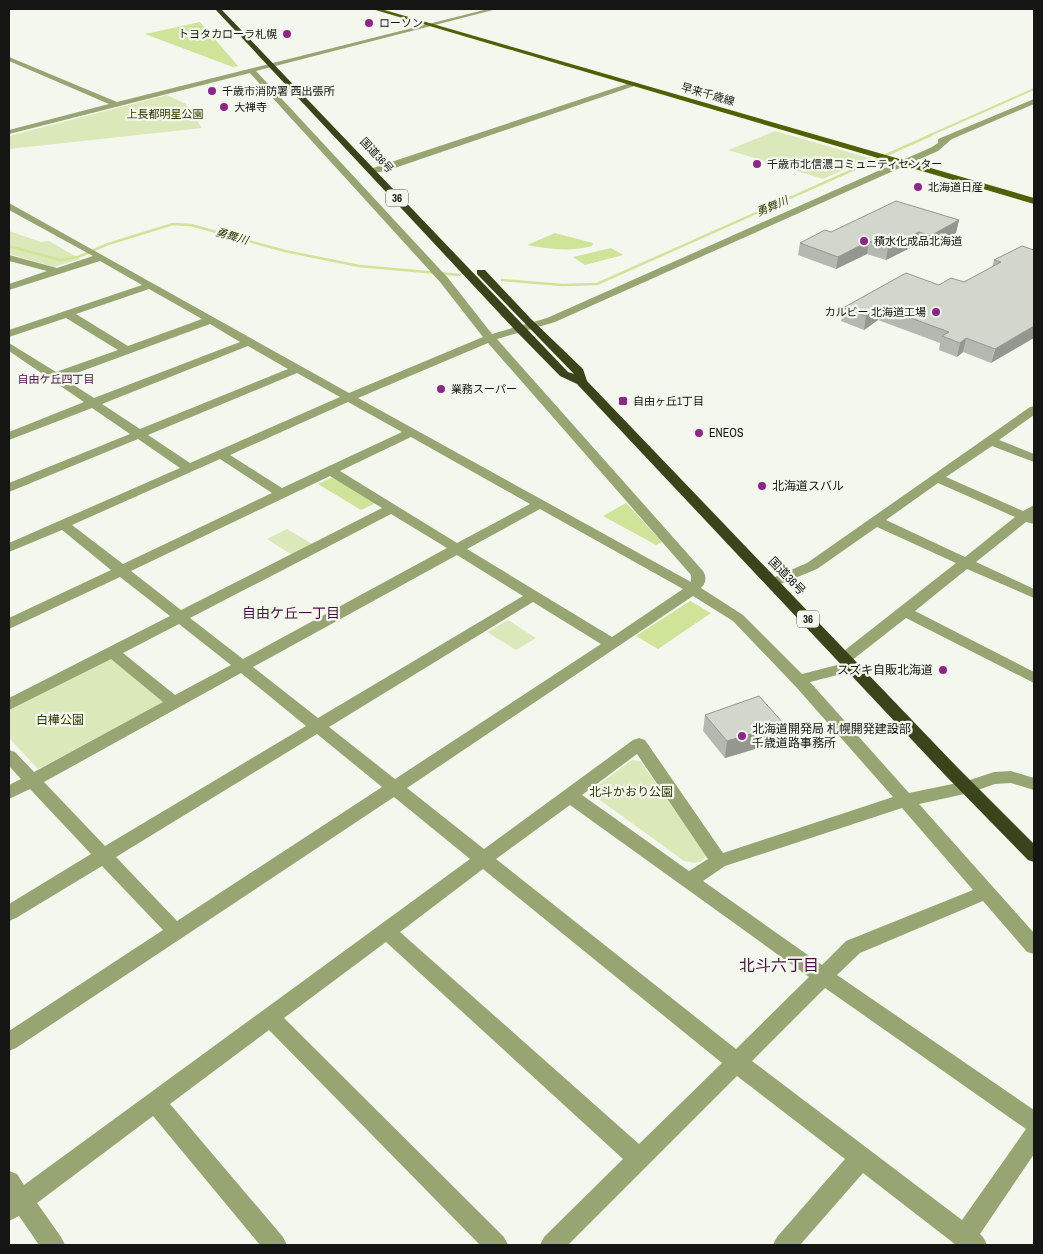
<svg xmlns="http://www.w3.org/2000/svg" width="1043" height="1254" font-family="'Archivo Narrow','Noto Sans JP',sans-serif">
<rect width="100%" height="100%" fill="#f4f7ed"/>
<!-- green -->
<path fill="#dbe9ba" d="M167,95L186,104L202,128L9,149V136Z
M775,131L869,158L823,179L728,150Z
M9,231L41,242L49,241L80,259L54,267L9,254Z
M287,529L314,545L292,555L267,539Z
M508,620L536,638L516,650L487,632Z
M111,658L164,703L38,769L9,738V709Z
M632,760L640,761L707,855C700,865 694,863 684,861L589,792Z"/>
<!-- water -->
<path fill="#cfe399" d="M200,22L238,66L233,67L145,34Z
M555,233L593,243L592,246C572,252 547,249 527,245Z
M611,248L623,255L585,265L573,257Z
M335,476L378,502L361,510L318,484Z
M626,503L662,542L656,545L603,516Z
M690,601L711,613L658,649L636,636Z"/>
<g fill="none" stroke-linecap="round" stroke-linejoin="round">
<!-- stream-far1 -->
<path stroke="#cfe399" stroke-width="2" d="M928,136L1034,89"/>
<!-- stream -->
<path stroke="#cfe399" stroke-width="2.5" d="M9,246L60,260L78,257L108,244L173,224L191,225L285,251L359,266L460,275
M502,280L562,285L597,284L931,135"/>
<!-- minor -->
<path fill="#97a573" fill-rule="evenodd" d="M488,9H497L256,71L448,278L492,334L547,318L932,147L938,143V139L1034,99V104L952,139L938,151L555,322L497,339L703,571C707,577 706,583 701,588L743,615L802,674L845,663L840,662L837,658L840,654L956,563L877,527L817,569L773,587L768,586L766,583L768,580L807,563L1030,407L1034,406V415L999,440L1034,454V462L992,446L946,477L1023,511L1034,505V524L1026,522L976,562L1034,589V598L967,569L915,611L1034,672V683L906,618L851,661L857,662L860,666L857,670L810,682L909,793L967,781L994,772L1011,771L1034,778V790L1011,783L995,784L969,793L919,804L1034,933V954L1027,952L983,901L860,953L837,975L1034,1110V1154L980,1234L983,1237L987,1245H956L863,1173L800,1245H773L777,1237L845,1159L737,1076L568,1245H540L544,1237L623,1159L386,942L284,1018L504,1237L508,1245H480L269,1030L170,1104L283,1237L287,1245H260L153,1116L37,1203L61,1237L65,1245H39L19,1216L9,1221V1171L17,1174L24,1185L470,859L394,797L16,1048L9,1051V1031L163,930L102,866L16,918L9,921V904L91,854L30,789L9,799V785L21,779L9,766V750L15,752L34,772L163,702L111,659L9,710V698L170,616L120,577L9,629V618L111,570L62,530L9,552V543L180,468L138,439L9,492V483L130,434L92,408L9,440V432L84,402L9,351V343L56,372L118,350L66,318L9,337V330L142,285L100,261L9,290V284L47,271L9,261V255L57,268L93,256L9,210V203L349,393L483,337L440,282L250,73L9,134V130L109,104L9,61V57L117,102ZM149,289L202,319L128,346L76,314ZM210,324L240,342L94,398L63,378ZM488,343L691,575V582L358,398ZM248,346L288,369L140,429L102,404ZM297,373L340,397L190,463L148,435ZM348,402L402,432L282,488L230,455ZM411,437L530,504L457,543L340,471ZM220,459L272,493L123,564L72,525ZM330,476L382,508L181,610L131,571ZM938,483L1015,517L965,557L886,520ZM540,509L683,589L612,637L467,549ZM391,514L447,548L243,659L190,618ZM457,555L523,596L318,718L253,667ZM693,596L733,621L797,688L893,797L723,853L645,740L639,738L633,740L484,849L407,788ZM533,602L601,644L395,779L329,727ZM179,624L231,665L175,695L123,653ZM241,673L306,726L105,846L44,782ZM317,734L382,787L177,921L116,857ZM637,754L708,859L689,871L582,795ZM570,805L809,977L736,1049L496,859ZM902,808L973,890L846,941L822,965L703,881L725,866ZM483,869L722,1063L639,1144L400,932ZM825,988L1026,1129L962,1220L752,1061Z
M633,82L640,84L386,171L371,173L367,170Z"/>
<!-- major -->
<path fill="#4f5f02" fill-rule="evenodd" d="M372,9H381L1034,198V204Z"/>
<!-- highway -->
<path fill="#3a441a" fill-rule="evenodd" d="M215,9H221L568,372L574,374L477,274V270H485L531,319L583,369L587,381L957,767L1034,844V862L1028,860L945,775L577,384L560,376L515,330Z"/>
</g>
<!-- wall -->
<path fill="#b5b8b0" d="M959,220L956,233L927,248L916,245L886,260L867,254L836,269L798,255L800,243L831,232Z
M1022,246L991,363L963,352L957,357L939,350L940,343L878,320L864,330L841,321L843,308L939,285L964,282L992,267L994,260Z
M705,715L782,741L725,758L703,731Z"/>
<!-- shaded-wall -->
<path fill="#949690" d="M959,220L956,233L927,248L930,236Z
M919,232L916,245L886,260L888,248Z
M869,241L867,254L836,269L838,257Z
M881,307L878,320L864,330L866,316Z
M1034,326V338L991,363L995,349Z
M966,338L963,352L957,357L960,343Z
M784,724L782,741L725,758L727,741Z"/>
<!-- building -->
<path fill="#d3d6cd" stroke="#949690" d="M896,201L959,220L930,236L919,232L888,248L869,241L838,257L800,243L825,230L831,232Z
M1022,246L1034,250V326L995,349L966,338L960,343L942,336L949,332L881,307L866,316L843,308L906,273L939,285L951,278L964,282L1001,262L994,260Z
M759,696L784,724L727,741L705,715Z"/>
<!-- markers -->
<g fill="#8f2589" stroke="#f4f7ed" stroke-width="2">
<circle cx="369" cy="23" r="5"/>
<circle cx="287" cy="34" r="5"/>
<circle cx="212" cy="91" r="5"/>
<circle cx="224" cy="107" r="5"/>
<circle cx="757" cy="164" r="5"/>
<circle cx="918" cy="187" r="5"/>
<circle cx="864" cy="241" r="5"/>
<circle cx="936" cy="312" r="5"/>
<circle cx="441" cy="389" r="5"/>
<rect x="618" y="396" width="10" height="10" rx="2.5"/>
<circle cx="699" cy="433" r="5"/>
<circle cx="762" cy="486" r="5"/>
<circle cx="943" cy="670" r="5"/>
<circle cx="742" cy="736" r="5"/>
</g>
<g text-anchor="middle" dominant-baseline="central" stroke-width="4.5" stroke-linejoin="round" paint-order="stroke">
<!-- far-poi labels -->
<g font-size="11" fill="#151613" stroke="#f4f7ed" text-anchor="start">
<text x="379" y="23">ローソン</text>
<text x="277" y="34" text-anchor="end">トヨタカローラ札幌</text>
<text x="222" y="91">千歳市消防署 西出張所</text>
<text x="234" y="107">大禅寺</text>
<text x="767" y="164">千歳市北信濃コミュニティセンター</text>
<text x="928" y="187">北海道日産</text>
<text x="874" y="241">積水化成品北海道</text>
<text x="926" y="312" text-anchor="end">カルビー 北海道工場</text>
<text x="451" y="389">業務スーパー</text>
<text x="633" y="401">自由ヶ丘1丁目</text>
</g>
<!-- far-street labels -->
<g font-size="11" fill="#151613" stroke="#f4f7ed">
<text transform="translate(708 94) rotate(16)">早来千歳線</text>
<text transform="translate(377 155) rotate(47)">国道36号</text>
</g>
<!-- far-park labels -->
<g font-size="11" fill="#2d3800" stroke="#f4f7ed">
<text x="165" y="114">上長都明星公園</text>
</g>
<!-- shield labels -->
<g fill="#f4f7ed" stroke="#585a54" stroke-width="1">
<rect x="386" y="189.5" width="22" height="17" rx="4"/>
<rect x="797" y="610.5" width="22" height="17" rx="4"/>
</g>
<g font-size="11" font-weight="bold" fill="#151613">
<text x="397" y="198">36</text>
<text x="808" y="619">36</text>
</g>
<!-- far-water labels -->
<g font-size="11" font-style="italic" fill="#323d04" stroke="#f4f7ed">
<text transform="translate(772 206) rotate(-24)">勇舞川</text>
<text transform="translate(232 236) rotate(16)">勇舞川</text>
</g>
<!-- far-neighbourhood labels -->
<g font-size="11" fill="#441241" stroke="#f4f7ed">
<text x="56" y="379">自由ケ丘四丁目</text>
</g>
<!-- poi labels -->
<g font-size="12" fill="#151613" stroke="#f4f7ed" text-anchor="start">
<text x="709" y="433">ENEOS</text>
<text x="772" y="486">北海道スバル</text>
<text x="933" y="670" text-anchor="end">スズキ自販北海道</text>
<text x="752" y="729">北海道開発局 札幌開発建設部<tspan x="752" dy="14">千歳道路事務所</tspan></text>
</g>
<!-- street labels -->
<g font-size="12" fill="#151613" stroke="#f4f7ed">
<text transform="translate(787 576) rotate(46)">国道36号</text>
</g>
<!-- park labels -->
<g font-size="12" fill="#2d3800" stroke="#f4f7ed">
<text x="60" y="720">白樺公園</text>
<text x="631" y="792">北斗かおり公園</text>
</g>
<!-- neighbourhood labels -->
<g font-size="14" fill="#441241" stroke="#f4f7ed">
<text x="291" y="613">自由ケ丘一丁目</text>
</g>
<!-- near-neighbourhood labels -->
<g font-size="16" fill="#441241" stroke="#f4f7ed">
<text x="779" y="965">北斗六丁目</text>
</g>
</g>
<!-- border -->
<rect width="1043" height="1254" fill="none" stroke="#151613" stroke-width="20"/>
</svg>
